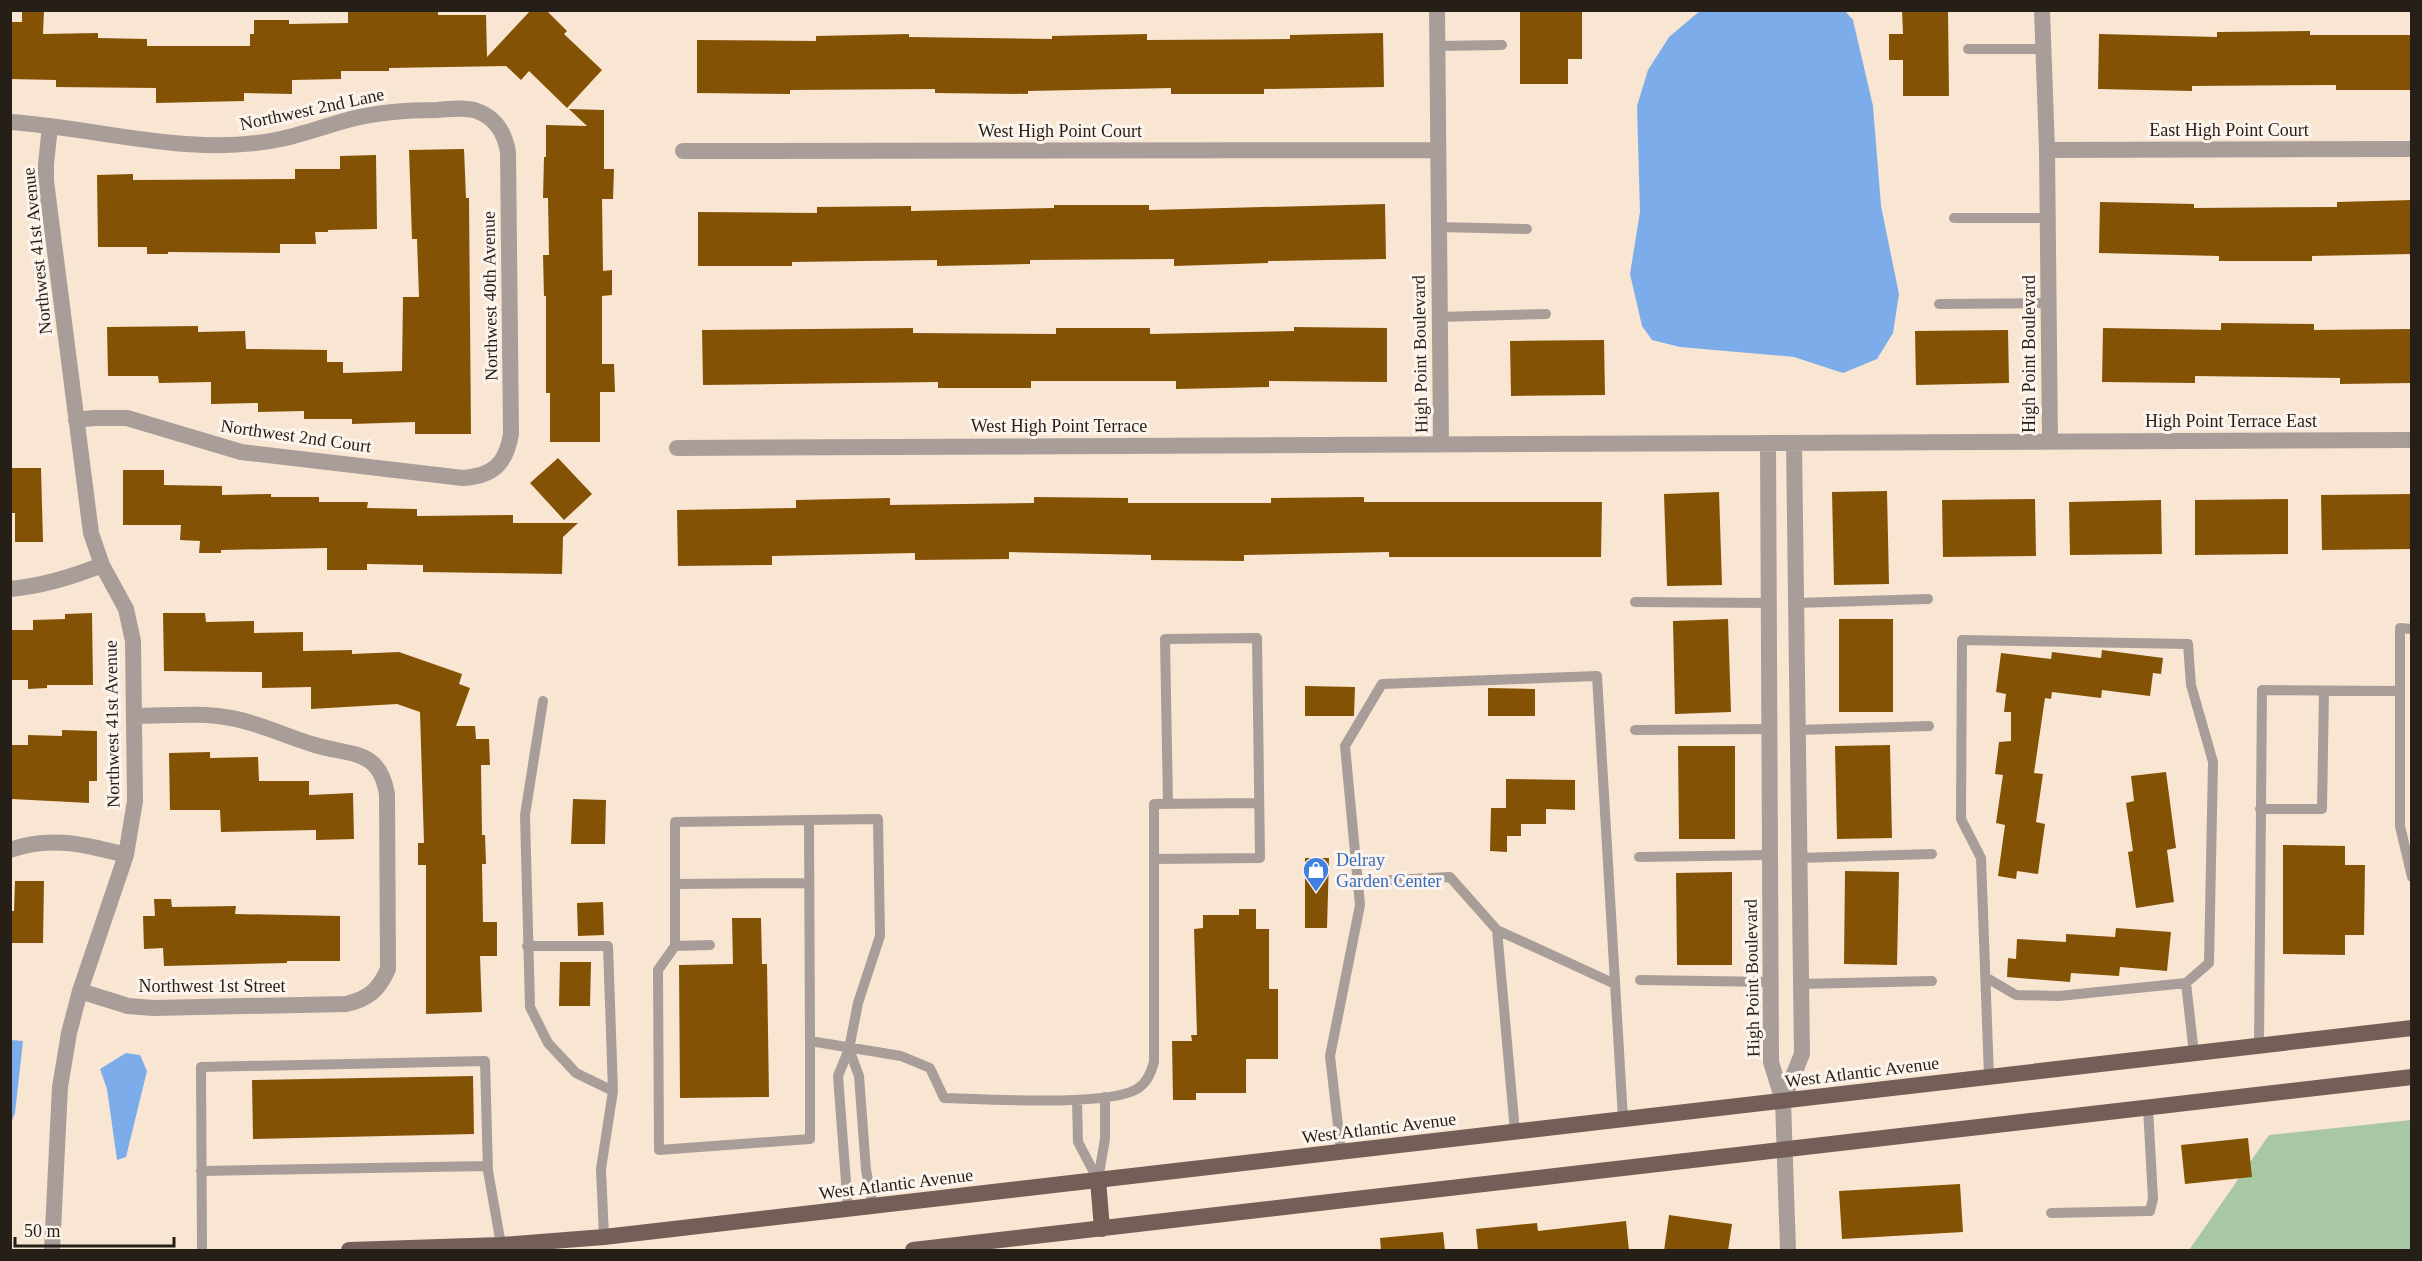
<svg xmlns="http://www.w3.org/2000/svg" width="2422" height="1261" font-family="Georgia,serif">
<rect width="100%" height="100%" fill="#f9e6d2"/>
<!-- green -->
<path fill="#a7c8a3" d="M2411,1120V1250H2189L2269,1135Z"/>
<!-- water -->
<path fill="#7dacea" d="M1701,10L1845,11L1853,20L1873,106L1881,206L1899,294L1893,333L1877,359L1843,373L1794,357L1680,347L1652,340L1642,326L1630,274L1640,212L1637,106L1648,70L1669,37Z
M11,1040L23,1041L15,1113L11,1123Z
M126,1053L140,1055L147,1071L126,1157L117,1160L107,1089L100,1069Z"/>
<!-- building -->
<path fill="#845205" d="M22,10H44L43,34L98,33V38L147,39V46H250V34H254V20H289V24L348,23V10H438V15H486L487,57L531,10H546L567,31L564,34L602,70L567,108L529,71L521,80L506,66L389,68V71H341V79L292,80V94L244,93V101L156,103V88L56,87V80L10,79V22H22Z
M1520,10H1582V59H1568V84H1520Z
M1902,10H1948L1949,96H1903V60H1889V34H1903Z
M2310,31V35H2412V90H2336V85L2192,86V91L2098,89L2099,34L2217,37V32Z
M1383,33L1384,87L1264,89V94H1171V88L1028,91V94L935,93V89L790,90V94L697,93V40L816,41V36L909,34V37L1052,39V36L1147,34V40L1290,39V35Z
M569,109L604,110V169H614L613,199H602L603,271L612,270V295L602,296V364H614L615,392H600V442H550V393H546V296H544L543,255H549L548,198H543L544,157H546V125L587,126Z
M464,149L466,198H469L471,434H415V422L352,424V419H304V411L258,412V403L211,404V382L159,383L158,376H108L107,327L198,326V332L245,331L246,349L327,350V362H343V373L402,371L403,297H419L417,239H412L409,150Z
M376,155L377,229L328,230V232H315L316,244H280V253L168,252V254H147V247H98L97,175L133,174V180L295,179V169H340V156Z
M2412,200V254L2312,256V261H2219V256L2099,253L2100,202L2194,204V208L2337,207V202Z
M1385,204L1386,259L1268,261V263L1174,266V259L1030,260V264L937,266V260L792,262V266H698V212L817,213V207L911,206V211L1054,208V205H1149V210Z
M2221,323L2314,324V330L2412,329V383L2340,384V378L2195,376V383L2102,382L2103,328L2221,330Z
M1294,327L1387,328V382L1269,381V387L1176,389V381H1031V388H938V382L703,385L702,330L913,328V333L1056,334V328H1150V334L1294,331Z
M2008,330L2009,383L1916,385L1915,331Z
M1604,340L1605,395L1511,396L1510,341Z
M558,458L592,494L564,520L530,483Z
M10,468H41L43,542H15V513H10Z
M123,470H164V485L222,486V495L271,494V497H319V502H368L367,508L417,509V516L513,515V523H578L563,537L562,574L423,572V565L367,564V570H327V548L221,550V553H199L200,541L180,540L181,525H123Z
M1887,491L1889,584L1834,585L1832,492Z
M1719,492L1722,585L1667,586L1664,494Z
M2412,494V549L2322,550L2321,495Z
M1034,497L1128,498V503H1271V498L1364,497V502H1602L1601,557H1389V552L1244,555V561L1151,560V555L1009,552V559L915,560V553L772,556V565L678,566L677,510L796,508V500L890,498V505L1034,503Z
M2035,499L2036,556L1943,557L1942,500Z
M2288,499V554L2195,555V500Z
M2161,500L2162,554L2070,555L2069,502Z
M92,613L93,685H47V688L28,689V680H12L10,630H33V620L65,619V614Z
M163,613H205L206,622L254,621V633L303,632V651L352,650V654L399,652L462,674L459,684L470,688L456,726H475L476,739H489L490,765H481L482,835H485L486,864H482L483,922H497V956H480L482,1012L426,1014V865H418V843H424L420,712L397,704L311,709V687L262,688V672L164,671Z
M1728,619L1731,712L1675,714L1673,621Z
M1839,619H1893V712H1839Z
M2102,650L2163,658L2161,674L2153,673L2150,696L2102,690L2101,698L2052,692L2051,699L2045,698L2034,773L2043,774L2036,822L2045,824L2038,874L2017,871L2016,879L1998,876L2005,825L1996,823L2003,775L1995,774L1999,742L2011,741V712H2004L2006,694L1996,692L2001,653L2051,659L2052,652L2101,658Z
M1305,686L1355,687L1354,716H1305Z
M1488,688L1535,689V716H1488Z
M62,730L97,731V781H89V803L12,799V745H28V735L62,736Z
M1890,745L1892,838L1837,839L1835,746Z
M1678,746H1735V839H1679Z
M210,752V758L258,757L259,781H309V795L353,793L354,839L316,840V830L221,832L220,810H170L169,753Z
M2166,772L2176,848L2167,850L2174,902L2136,908L2128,852L2133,851L2126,803L2134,801L2131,776Z
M1506,779L1575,780V810L1546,809V824H1521V836H1507V852L1490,851L1491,808H1506Z
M573,799L606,800L605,844H571Z
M2283,845L2345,846V865H2365L2364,935H2345V955L2283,954Z
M1305,858H1329L1327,928H1305Z
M1845,871L1899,872L1897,965L1844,964Z
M1732,872V965H1677L1676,873Z
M15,881H44L43,943H10V911H14Z
M154,899H171L172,907L236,906L235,914L340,916V961H287V963L164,966L163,948L144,949L143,916H155Z
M603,902L604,935L578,936L577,903Z
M1239,909H1256V929H1269V989H1278V1059H1246V1093H1196V1100H1173L1172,1041H1192L1191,1035H1197L1194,929L1203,928V915H1239Z
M732,918H761L762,964H767L769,1097L680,1098L679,965L733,964Z
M2116,928L2171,932L2167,971L2120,967L2119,976L2071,973L2070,982L2007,977L2008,958L2016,959L2017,939L2066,942V934L2115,937Z
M560,962H591L590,1006H559Z
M473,1076L474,1134L253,1139L252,1080Z
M2248,1138L2252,1177L2185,1184L2181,1145Z
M1960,1184L1963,1232L1842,1239L1839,1191Z
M1669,1215L1732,1224L1728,1251H1664Z
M1626,1221L1629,1251H1478L1476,1229L1537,1223L1538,1231Z
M1443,1232L1445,1251H1381L1380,1238Z"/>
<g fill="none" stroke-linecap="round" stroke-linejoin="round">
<!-- service -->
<path stroke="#a99d99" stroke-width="10" d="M1437,46L1502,45
M1968,49H2043
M1954,218H2048
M1438,227L1527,229
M1939,304L2049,303
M1439,317L1546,314
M1635,602L1769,603
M1796,603L1928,599
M2412,629L2400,628V826L2412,877
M543,701L525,815L530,1007L548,1043L576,1073L613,1091
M1635,730L1770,729
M1798,730L1929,726
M2260,809H2322L2324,691
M809,820L878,819L880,936L858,1003L849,1049L838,1076L848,1209
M1639,857L1770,855
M1799,858L1932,854
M1154,859L1260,858L1257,638L1165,639L1168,804
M1358,882L1450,877L1497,930L1615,984
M675,884L809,883
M1497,930L1515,1132
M710,945L675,946V822L809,820L810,1041L901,1056L930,1068L944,1098C984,1099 1106,1107 1137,1089C1147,1083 1151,1073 1154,1062V804L1259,803
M527,946H608L613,1091L601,1169L604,1237
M675,946L658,970L659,1150L810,1139V1041
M1987,978L2016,995L2059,996L2186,983
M1640,980L1771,982
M1801,984L1932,981
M2259,1046L2262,690L2400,691
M849,1049L859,1076L866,1170L873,1206
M1989,1077L1981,858L1961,819L1962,640L2188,644L2191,685L2213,762L2209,963L2186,983L2194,1054
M1077,1100L1078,1142L1098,1180
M1341,1152L1330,1056L1360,905L1345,746L1382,684L1597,676L1623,1119
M201,1171L487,1166
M1098,1180L1105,1139V1097
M2051,1213L2150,1211L2153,1199L2148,1108
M202,1250L201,1067L485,1061L488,1171L502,1250"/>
<!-- minor -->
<path stroke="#a99d99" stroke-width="16" d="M1437,10L1441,443
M2042,10L2047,150L2050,441
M10,122C100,128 192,158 281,139C305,134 328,125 351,119C379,112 408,110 437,110C450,109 465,107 477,111C496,118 505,134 508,152L511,434C506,464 493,476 463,478L241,452L127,418H94L76,420
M50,126L46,164V181L91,533L102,565L126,609L133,641L135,801L126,855L80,991L69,1033L60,1087L52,1250
M2047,150L2412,149
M683,151L1437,150
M1768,443L1771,1062L1783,1101
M677,448L2412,440
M10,589C43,586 72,577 102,565
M10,850C50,835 87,845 126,855
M80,991L128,1006L153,1008L346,1004C368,999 379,990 388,969L387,794C379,748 351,756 315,745C287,737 260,723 231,718C200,712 166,716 135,716
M1783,1101L1802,1054L1794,443"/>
<!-- tertiary -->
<path stroke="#a99d99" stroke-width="16" d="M1783,1101L1788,1250"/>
<!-- primary -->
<path stroke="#735f58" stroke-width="16" d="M1098,1180L1102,1229
M349,1250L501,1245L604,1237L2412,1028
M913,1250L2412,1077"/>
</g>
<!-- icons -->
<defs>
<g id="shop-pin" transform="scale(1.35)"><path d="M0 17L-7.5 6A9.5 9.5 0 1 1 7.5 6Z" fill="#3f7fe0" stroke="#fdf5ed"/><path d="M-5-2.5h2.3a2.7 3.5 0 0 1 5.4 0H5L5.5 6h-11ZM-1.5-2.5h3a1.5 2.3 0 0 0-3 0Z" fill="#fff"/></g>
</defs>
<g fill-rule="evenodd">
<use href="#shop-pin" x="1316" y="870"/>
</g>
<g text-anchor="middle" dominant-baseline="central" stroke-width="6" stroke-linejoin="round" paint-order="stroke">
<!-- street labels -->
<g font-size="18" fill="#251f18" stroke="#fdf5ed">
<text transform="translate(312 109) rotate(-12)">Northwest 2nd Lane</text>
<text x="2229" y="130">East High Point Court</text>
<text x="1060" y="131">West High Point Court</text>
<text transform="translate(37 251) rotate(-96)">Northwest 41st Avenue</text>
<text transform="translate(490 296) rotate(-91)">Northwest 40th Avenue</text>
<text transform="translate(1420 354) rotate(-91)">High Point Boulevard</text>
<text transform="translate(2029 354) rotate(-90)">High Point Boulevard</text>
<text x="2231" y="421">High Point Terrace East</text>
<text x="1059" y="426">West High Point Terrace</text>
<text transform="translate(296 436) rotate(8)">Northwest 2nd Court</text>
<text transform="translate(112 724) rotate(-91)">Northwest 41st Avenue</text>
<text transform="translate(1752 978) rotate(-91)">High Point Boulevard</text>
<text x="212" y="986">Northwest 1st Street</text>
<text transform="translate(1862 1072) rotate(-7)">West Atlantic Avenue</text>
<text transform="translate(1379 1128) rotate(-7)">West Atlantic Avenue</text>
<text transform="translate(896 1184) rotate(-7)">West Atlantic Avenue</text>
</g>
<!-- shop labels -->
<g font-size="18" fill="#366cbe" stroke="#fdf5ed" text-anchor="start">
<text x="1336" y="860">Delray<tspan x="1336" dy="21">Garden Center</tspan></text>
</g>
</g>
<!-- border -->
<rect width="2422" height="1261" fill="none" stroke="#251f18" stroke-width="24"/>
<!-- scale -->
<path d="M15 1237v9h159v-9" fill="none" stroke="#251f18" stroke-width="3"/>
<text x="24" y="1237" font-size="18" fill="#251f18" stroke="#fdf5ed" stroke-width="4.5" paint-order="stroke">50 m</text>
</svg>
